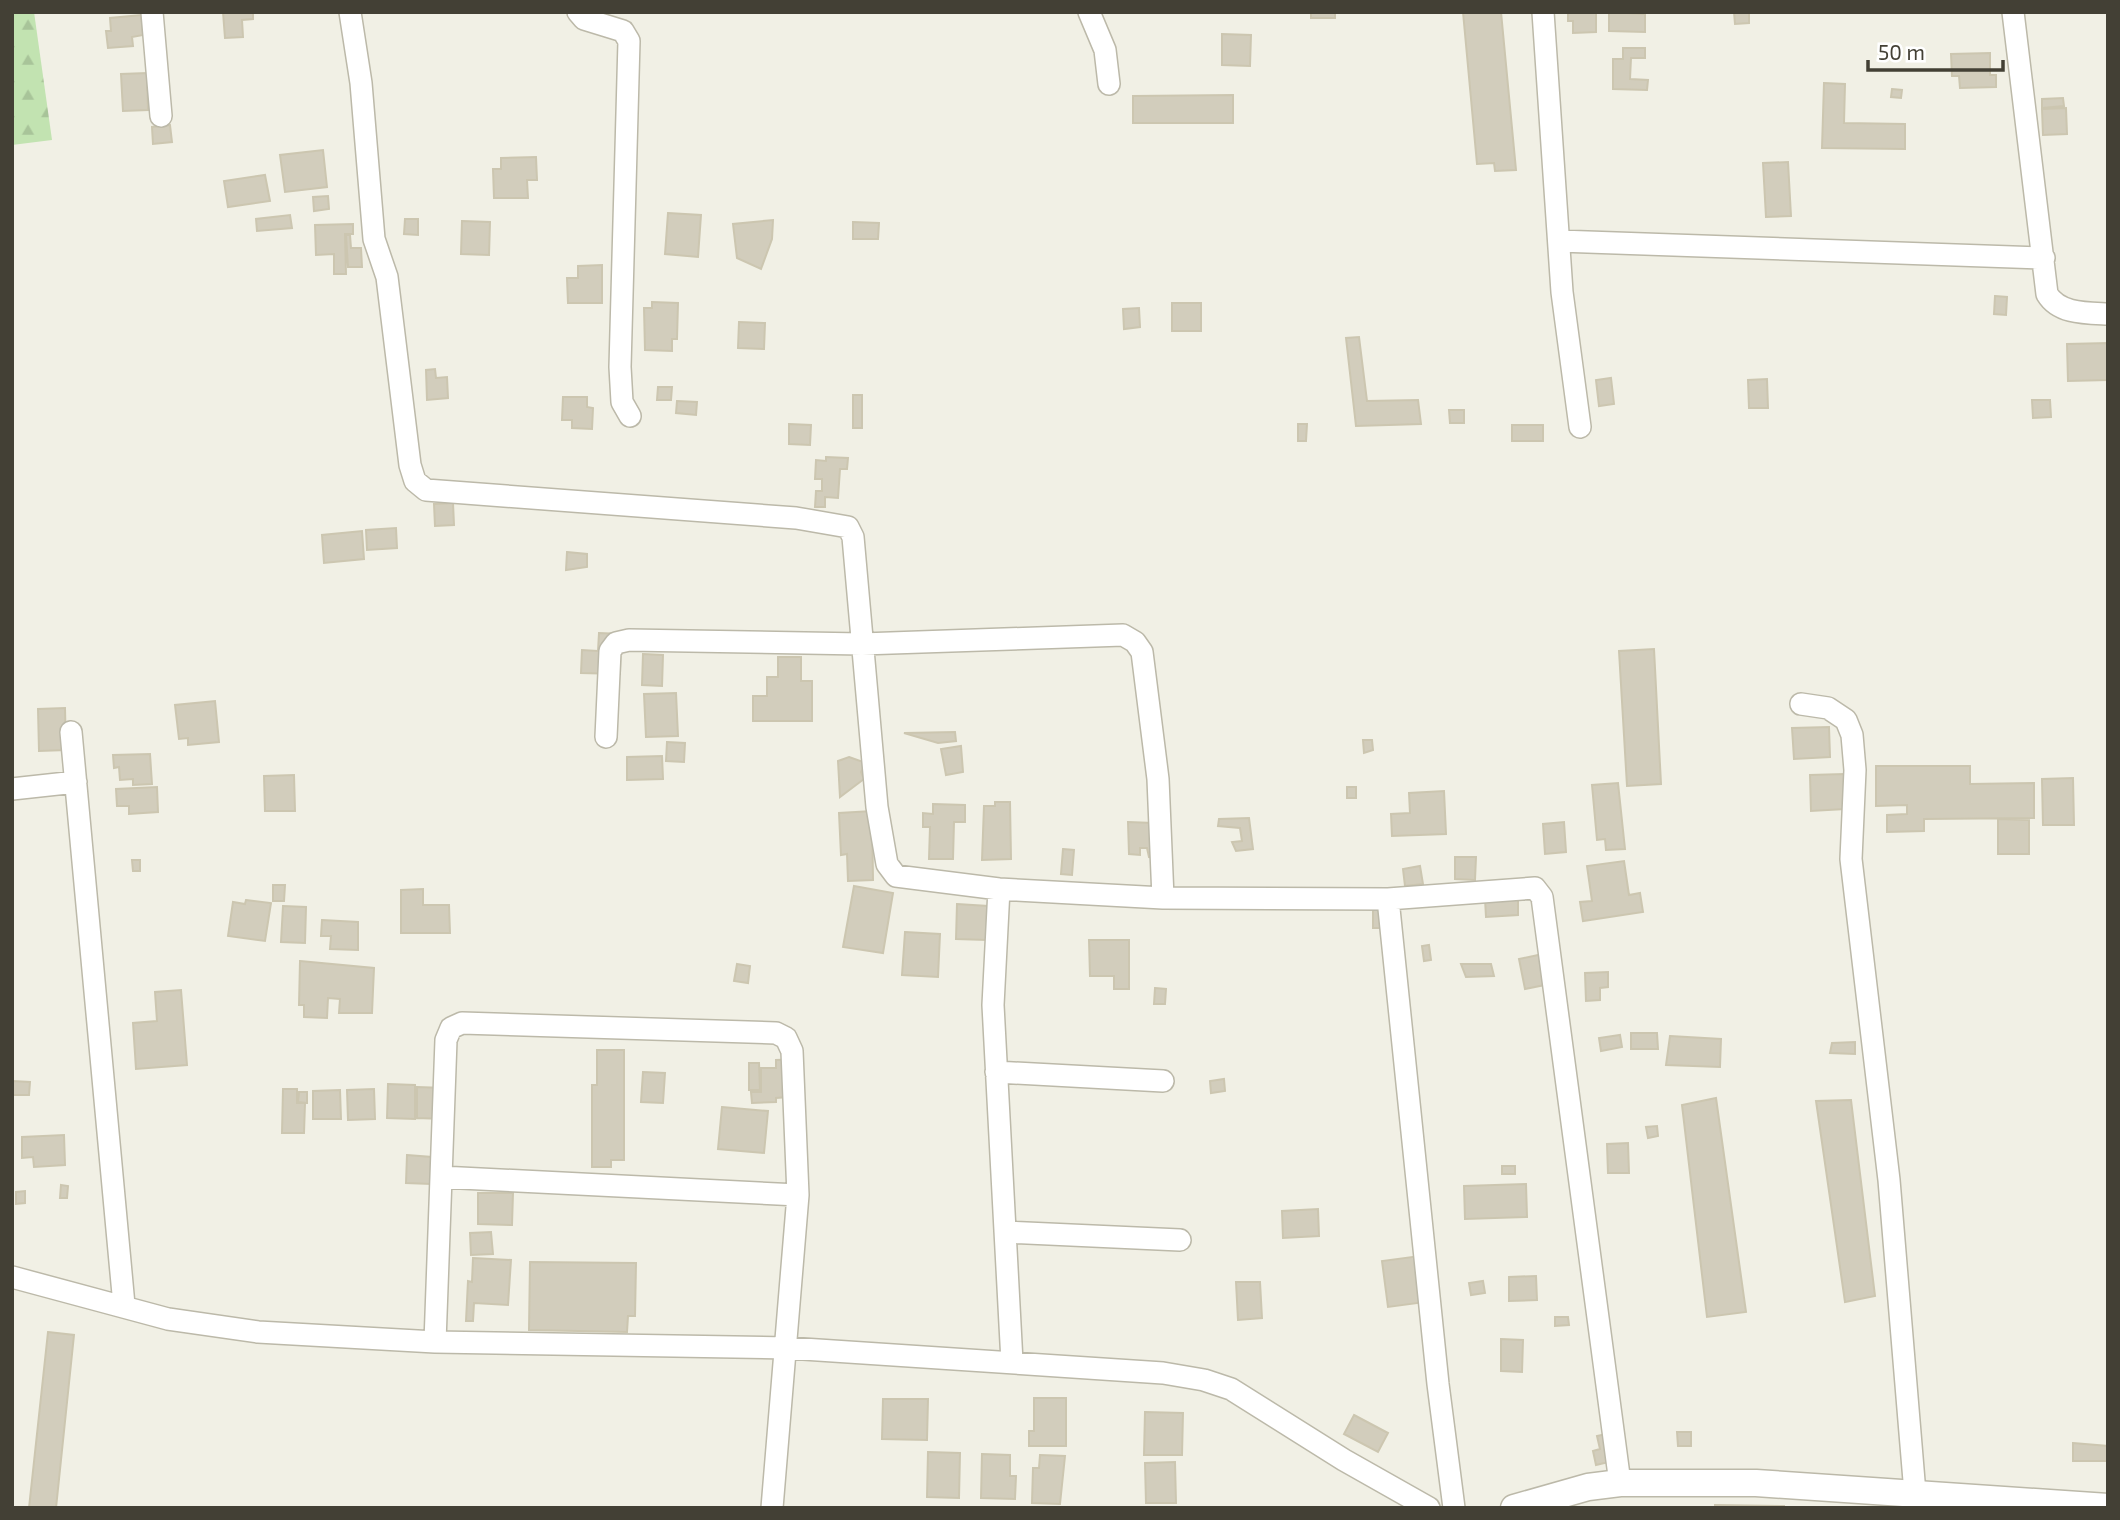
<svg xmlns="http://www.w3.org/2000/svg" width="2120" height="1520" font-family="'Exo 2',sans-serif">
<defs>
<pattern id="forest-firs" width="22" height="20" patternUnits="userSpaceOnUse" patternTransform="scale(1.75)"><rect width="22" height="20" fill="#c2e3b1"/><path d="M5 1l3.5 6h-7zM16 11l3.5 6h-7z" fill="#a8c499"/></pattern>
</defs>
<rect width="100%" height="100%" fill="#f1f0e5"/>
<!-- forest -->
<path fill="url(#forest-firs)" d="M12,12H34L52,140L12,145Z"/>
<!-- building -->
<path fill="#d2cdbc" stroke="#ccc6b0" stroke-width="2" d="M223,12H253V19L242,20L243,37L225,38Z
M1311,12H1335V18H1311Z
M1463,12H1501L1516,170L1495,171L1494,163L1477,164Z
M1568,12H1596V32L1573,33V21H1568Z
M1609,12L1645,14V32L1609,31Z
M1734,12H1749V23L1735,24Z
M141,15L143,35L132,37L133,46L108,48L106,31H111L110,18Z
M1222,34L1251,35L1250,66L1222,65Z
M1623,48H1645V58H1631L1630,79L1648,80L1647,90L1613,89V59H1623Z
M1990,53V75H1996V87L1960,88L1959,76H1952L1951,54Z
M147,73L148,110L123,111L121,74Z
M1824,83L1845,84L1844,123L1905,124V149L1822,148Z
M1892,89L1902,90L1901,98L1891,97Z
M1233,95V123H1133V96Z
M2063,98L2064,106L2042,108V99Z
M2066,108L2067,134L2043,135L2042,109Z
M170,125L172,142L153,144L152,127Z
M323,150L327,187L285,192L280,155Z
M536,157L537,180H527L528,198H494L493,169H501V158Z
M1788,162L1791,216L1766,217L1763,163Z
M265,175L270,201L228,207L224,181Z
M328,196L329,209L314,211L313,197Z
M668,213L701,215L698,257L665,254Z
M290,215L292,228L257,231L256,219Z
M405,219H418V235L404,234Z
M773,220L772,239L761,269L737,258L733,224Z
M462,221L490,222L489,255L461,254Z
M853,222L879,223L878,239H853Z
M353,224V234H345L346,274H334V254L316,255L315,225Z
M346,235H350L351,248H361L362,267H348Z
M602,265V303H568L567,278H578V266Z
M1995,296L2007,297L2006,315L1994,314Z
M652,302L678,303L677,339H672V351L645,350L644,308H652Z
M1172,303H1201V331H1172Z
M1139,308L1140,327L1124,329L1123,309Z
M739,322L765,323L764,349L738,348Z
M1359,337L1367,401L1418,400L1421,424L1356,426L1346,338Z
M2108,343V380L2068,381L2067,344Z
M435,369L436,378L447,377L448,398L427,400L426,370Z
M1611,378L1614,404L1599,406L1596,380Z
M1767,379L1768,408H1749L1748,380Z
M658,387H672L671,400H657Z
M853,395H862V428H853Z
M563,397H587V407L593,408L592,429L572,428V420H562Z
M2032,400H2050L2051,417L2033,418Z
M677,401L697,402L696,415L676,413Z
M1449,410H1464V423H1450Z
M789,424L811,425L810,445L789,444Z
M1298,424H1307L1306,441H1298Z
M1512,425H1543V441H1512Z
M826,457L848,458L847,469H840L838,498L825,497V507H815L816,491H822V479H815L816,460L826,461Z
M453,503L454,525L435,526L434,504Z
M396,528L397,548L367,550L366,530Z
M362,531L364,559L324,563L322,535Z
M567,552L587,554V567L566,570Z
M599,633L621,634L620,674L581,673L582,650L598,651Z
M1654,649L1661,784L1627,786L1619,651Z
M643,654L663,655L662,686L642,685Z
M778,657H801V681H812V721H753V696H767V677H778Z
M676,693L678,736L646,737L644,694Z
M215,701L219,742L188,745V738L179,739L175,705Z
M65,708L66,750L39,751L38,709Z
M1829,727L1830,757L1794,759L1792,728Z
M955,732L956,741L938,743L904,733Z
M1363,740H1372L1373,750L1364,753Z
M667,742L685,743L684,762L666,761Z
M961,746L963,772L946,775L941,749Z
M150,754L152,784L133,785V779L120,780L119,767L114,768L113,755Z
M662,756L663,779L627,780V757Z
M849,757L866,763L861,772L864,779L840,797L838,761Z
M1876,766H1970V784L2034,783V818L1924,819V831L1887,832V815L1907,814V805L1876,806Z
M1844,774L1845,809L1811,811L1810,775Z
M294,775L295,811H265L264,776Z
M2073,778L2074,825H2043L2042,779Z
M1618,783L1625,849L1606,850L1605,839L1597,840L1592,785Z
M157,787L158,812L129,814V806H117L116,789Z
M1347,787H1356V798H1347Z
M1444,791L1446,834L1392,836L1391,814L1410,813L1409,793Z
M995,802H1010L1011,859L982,860L984,806H995Z
M933,804L965,805V822H954L953,859H929L930,827H923V813L933,814Z
M872,811L873,880L848,881L847,854L841,855L839,813Z
M1249,818L1253,849L1236,851L1232,842L1242,841L1240,828L1218,826L1219,819Z
M1998,819L2029,820V854H1998Z
M1128,822L1153,823L1156,858L1149,857L1147,848H1140V855L1129,854Z
M1564,822L1566,852L1545,854L1543,824Z
M1063,849L1074,850L1072,875L1061,874Z
M1455,857H1476L1475,880L1455,879Z
M132,860H140V871H133Z
M1624,861L1629,895L1640,893L1643,912L1583,921L1580,902L1592,901L1587,866Z
M1420,866L1423,884L1405,886L1403,869Z
M273,885H285L284,901H273Z
M854,886L893,893L883,953L843,947Z
M423,889V905H449L450,933H401V890Z
M1518,898V915L1486,917L1485,899Z
M246,900L271,903L265,941L228,936L233,902L245,904Z
M957,904L988,906L987,940L956,939Z
M283,906L306,907L305,943L281,942Z
M1387,909L1388,928H1373V910Z
M322,920L358,922V950L330,949L331,936H321Z
M905,932L940,934L938,977L902,975Z
M1089,940H1129V989H1114V976H1090Z
M1429,945L1431,960L1424,961L1422,946Z
M1543,954L1550,984L1525,989L1519,959Z
M300,961L374,968L372,1013H339L340,999L328,998L327,1018L304,1017V1005H299Z
M737,964L750,966L748,983L734,981Z
M1461,964H1491L1494,976L1466,977Z
M1608,972V987L1600,988V1000L1586,1001L1585,973Z
M1155,988L1166,989L1165,1004H1154Z
M181,990L187,1065L136,1069L133,1023L157,1021L155,992Z
M1631,1033H1657L1658,1049H1631Z
M1620,1035L1622,1047L1601,1051L1599,1038Z
M1670,1036L1721,1039L1720,1067L1666,1065Z
M1855,1042V1054L1830,1053L1832,1043Z
M597,1050H624V1160H611V1167H592V1085H597Z
M802,1059L788,1097L776,1098V1102L752,1103L751,1092H761V1068H776V1060Z
M749,1063H759L760,1090H749Z
M643,1072L665,1073L663,1103L641,1102Z
M1224,1079L1225,1091L1211,1093L1210,1081Z
M12,1081L30,1082L29,1095H12Z
M388,1084L415,1085V1119L387,1118Z
M417,1087L444,1088V1119L417,1118Z
M283,1089H297V1103H305L304,1133H282Z
M374,1089L375,1119L348,1120L347,1090Z
M340,1090L341,1119H313V1091Z
M299,1092H307V1103L298,1102Z
M1716,1098L1746,1312L1707,1317L1682,1105Z
M1851,1100L1875,1296L1845,1302L1816,1101Z
M722,1107L768,1111L764,1153L718,1149Z
M1657,1126L1658,1136L1648,1138L1646,1127Z
M64,1135L65,1165L34,1167L33,1157L22,1158V1137Z
M1628,1143L1629,1173H1608L1607,1144Z
M407,1155L432,1157L431,1184L406,1183Z
M1502,1166H1515V1174H1502Z
M1526,1184L1527,1217L1465,1219L1464,1186Z
M61,1185L68,1186L67,1198H60Z
M25,1191V1203L16,1204V1192Z
M478,1193H513L512,1225L478,1224Z
M1318,1209L1319,1236L1283,1238L1282,1211Z
M491,1232L493,1254L471,1255L470,1233Z
M1427,1255L1433,1301L1388,1307L1382,1261Z
M473,1258L511,1260L508,1305L474,1303L473,1321H466L468,1281L472,1282Z
M530,1262L636,1263L635,1316H628L627,1332L529,1330Z
M1536,1276L1537,1300L1509,1301V1277Z
M1483,1281L1485,1293L1471,1295L1469,1283Z
M1236,1282H1260L1262,1318L1238,1320Z
M1555,1317H1568L1569,1325L1555,1326Z
M48,1332L74,1335L56,1508H29Z
M1501,1339L1523,1340L1522,1372L1501,1371Z
M1034,1398H1066V1446H1029V1431H1034Z
M883,1399H928L927,1440L882,1439Z
M1145,1412L1183,1413L1182,1455H1144Z
M1354,1415L1388,1433L1378,1452L1344,1434Z
M1677,1432H1691V1446H1678Z
M1611,1433L1617,1460L1596,1465L1593,1451L1600,1449L1597,1436Z
M2073,1443L2108,1446V1461H2073Z
M928,1452L960,1453L959,1498L927,1497Z
M982,1454L1010,1455V1476H1016L1015,1499L981,1498Z
M1040,1455L1065,1456L1060,1504L1032,1503L1033,1468H1039Z
M1175,1462L1176,1503H1146L1145,1463Z
M1715,1505L1784,1506V1508H1715Z"/>
<g fill="none" stroke-linecap="round" stroke-linejoin="round">
<!-- minor casing -->
<g stroke="#bcb9a9" stroke-width="24">
<path id="minor" d="M152,12L161,116
M350,12L361,83L374,239L387,277L410,465L415,481L426,490L796,518L848,527L853,537L877,807L887,864L896,876L999,889L1163,898L1388,899
M578,12L584,19L623,31L629,41L620,367L622,402L630,416
M1089,12L1105,50L1109,84
M1543,12L1562,292L1580,427
M2013,12L2047,294C2059,314 2086,313 2108,314
M1559,241L2044,258
M1801,704L1828,708L1846,720L1852,735L1855,770L1851,859L1889,1180L1915,1493
M71,732L124,1305
M606,737L610,651L616,643L629,640L862,644L1123,635L1135,642L1142,652L1158,779L1163,898
M12,789L76,782
M999,889L993,1005L1012,1362
M996,1072L1163,1081
M441,1177L798,1195
M1005,1232L1180,1240
M12,1277L168,1319L258,1332L435,1342L788,1348L1163,1373L1204,1380L1231,1389L1344,1460L1429,1508
M435,1342L446,1040L451,1028L462,1023L776,1033L786,1038L792,1051L798,1195L772,1508
M1454,1508L1438,1384L1388,899L1535,888L1542,897L1620,1483"/>
</g>
<!-- tertiary casing -->
<g stroke="#bcb9a9" stroke-width="29">
<path id="tertiary" d="M1514,1508L1588,1487L1620,1483H1756L2108,1507"/>
</g>
<!-- minor -->
<use href="#minor" stroke="#fff" stroke-width="21"/>
<!-- tertiary -->
<use href="#tertiary" stroke="#fff" stroke-width="26"/>
</g>
<!-- border -->
<rect width="2120" height="1520" fill="none" stroke="#434035" stroke-width="28"/>
<!-- scale -->
<path d="M1868 60v10h135v-10" fill="none" stroke="#434035" stroke-width="3.5"/>
<text x="1878" y="60" font-size="21" fill="#434035" stroke="#ffffff" stroke-width="5" paint-order="stroke">50 m</text>
</svg>
